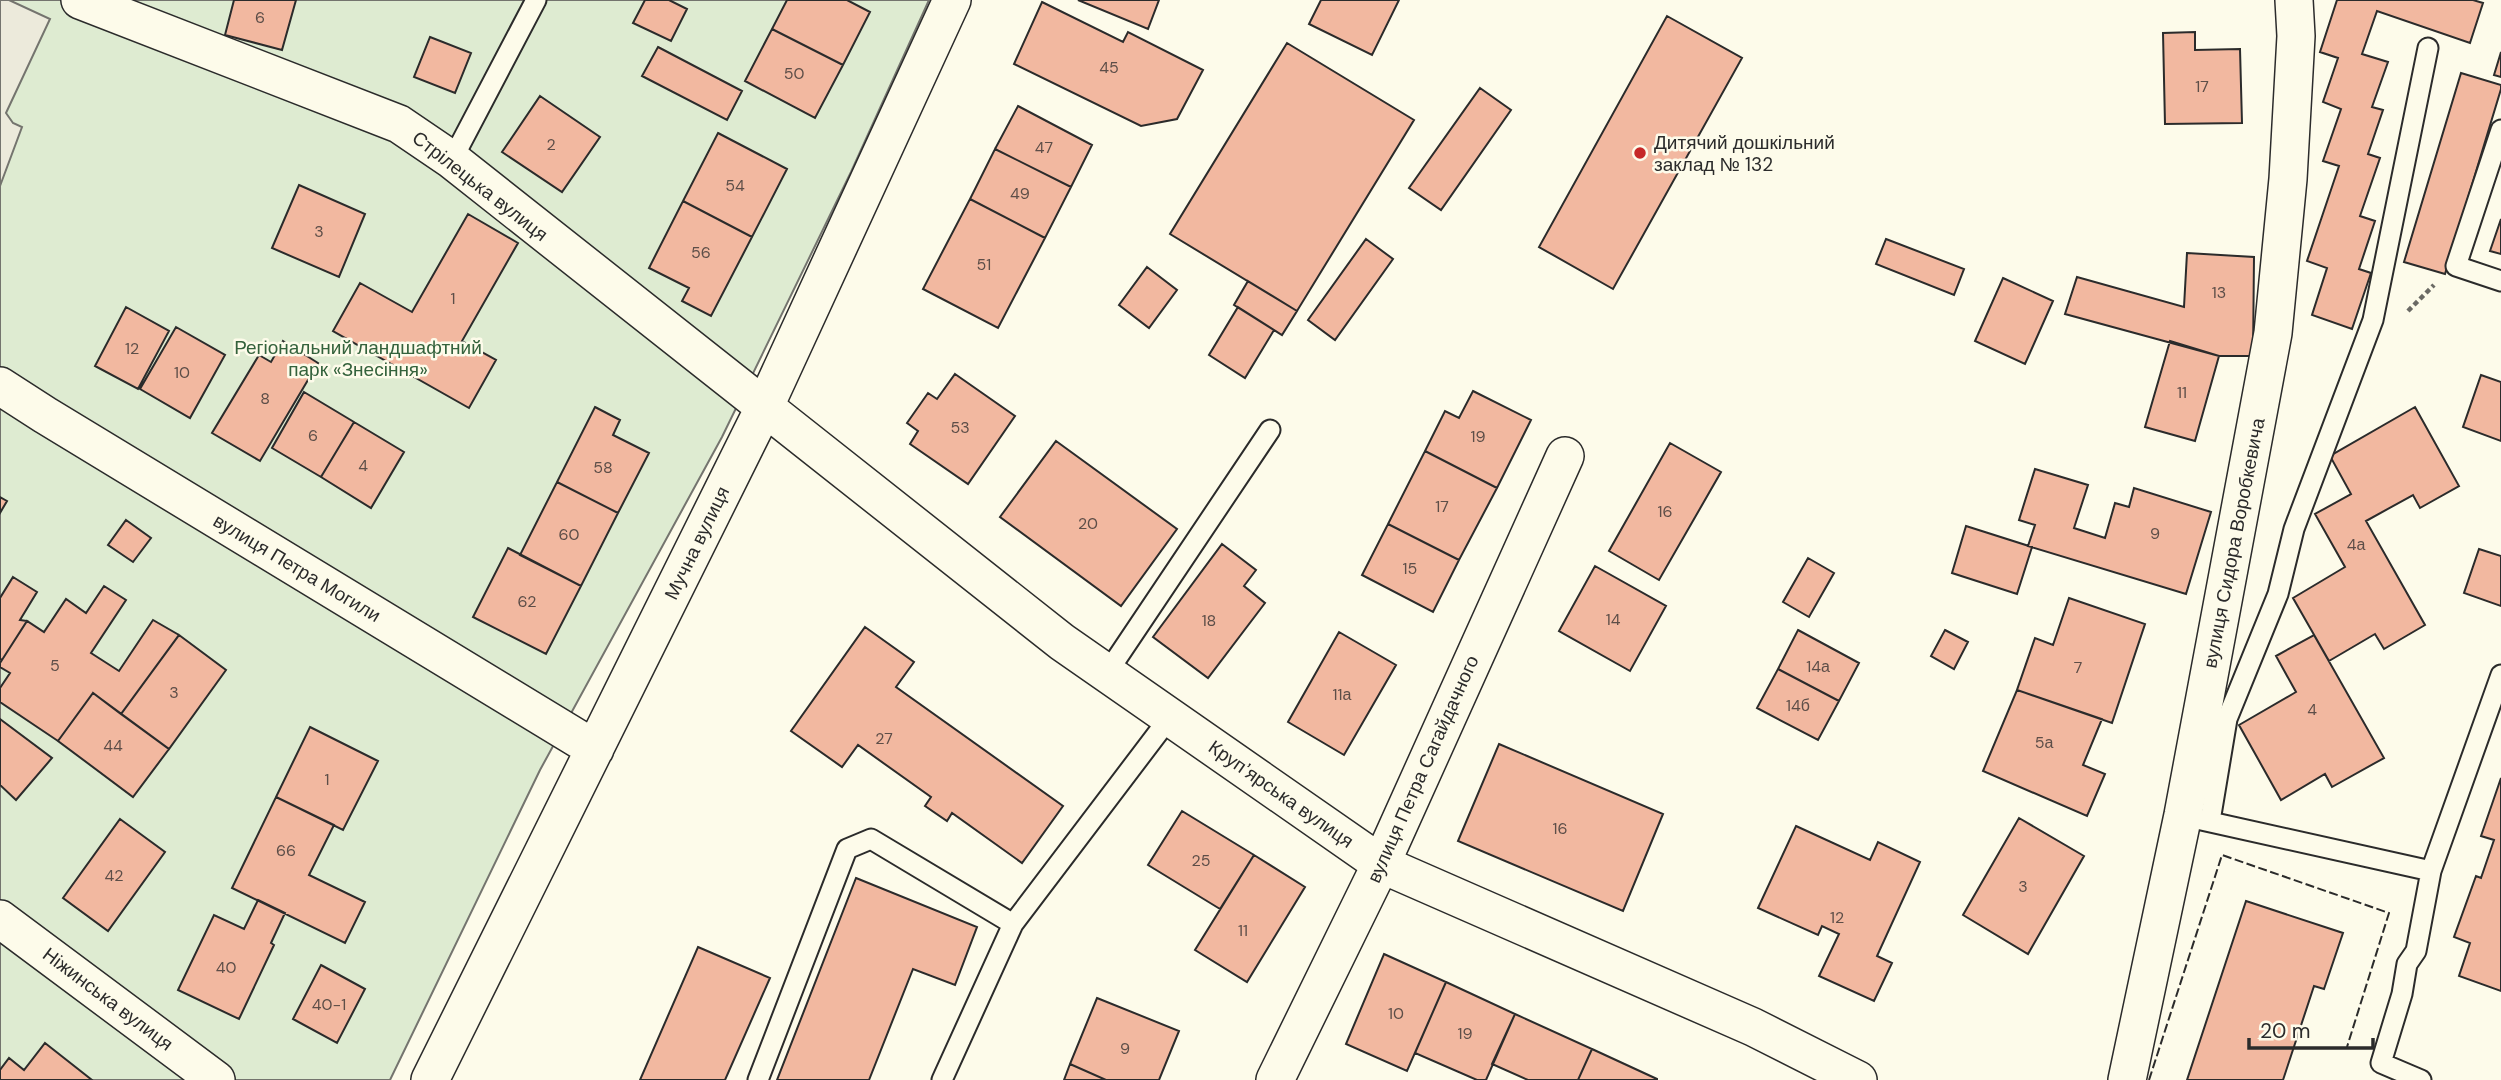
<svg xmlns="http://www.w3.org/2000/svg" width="2501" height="1080" font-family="'DM Sans',sans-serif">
<rect width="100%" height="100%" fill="#fdfbea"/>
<!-- green -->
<path fill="#deebd1" stroke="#74746e" stroke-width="2" d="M0,0H929L851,172L722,437L540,770L390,1080H0Z"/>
<!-- parking -->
<path fill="#eceadb" stroke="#74746e" stroke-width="2" d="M0,0H9L50,19L6,113L13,123L22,127L0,186Z"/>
<!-- building -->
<path fill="#f2b8a0" stroke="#2b2b2b" stroke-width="2" d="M234,0H296L282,50L225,35Z
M645,0H669L687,9L671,41L633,23Z
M787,0H847L870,12L843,65L772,29Z
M1078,0H1159L1148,29Z
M1321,0H1399L1372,55L1309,24Z
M2337,0H2473L2483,3L2470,43L2377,11L2362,54L2388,62L2372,107L2383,110L2368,154L2380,158L2360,216L2375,221L2359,269L2371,273L2352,329L2312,315L2327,268L2307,261L2339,166L2323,161L2341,109L2323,102L2338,58L2320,52Z
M1042,2L1123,42L1128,32L1203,70L1177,119L1141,126L1014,64Z
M1667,16L1742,58L1613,289L1539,247Z
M772,29L843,65L815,118L745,81Z
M2195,32V50L2240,49L2242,123L2165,124L2163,33Z
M430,37L471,53L455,93L414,77Z
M1287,43L1414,120L1297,311L1170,234Z
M658,47L742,91L727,120L642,76Z
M2501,52V77L2494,75Z
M2461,73L2501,85V89L2445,274L2404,262Z
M1480,88L1511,110L1441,210L1409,188Z
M540,96L600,137L562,192L502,152Z
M1018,106L1092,145L1071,187L995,149Z
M718,133L787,169L752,237L683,201Z
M995,149L1071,187L1045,238L970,199Z
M299,185L365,214L339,277L272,248Z
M970,199L1045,238L998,328L923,289Z
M683,201L752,237L711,316L682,301L689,288L649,268Z
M468,214L518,243L462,341L496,360L469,408L333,331L360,283L412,312Z
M2501,219V254L2490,251Z
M1366,239L1393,259L1335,340L1308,320Z
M1886,239L1964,269L1954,295L1876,264Z
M2187,253L2254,257L2253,356H2219L2065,314L2077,277L2184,307Z
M1147,267L1177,290L1149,328L1119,305Z
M2003,278L2053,301L2025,364L1975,341Z
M1248,281L1297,311L1282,335L1234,305Z
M126,307L169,331L138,389L95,366Z
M1238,307L1274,330L1245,378L1209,355Z
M176,327L225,355L190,418L140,389Z
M283,341L318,363L260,461L212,433L259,355L271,362Z
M2170,341L2219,356L2195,441L2145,427Z
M955,374L1015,416L968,484L910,444L918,431L907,423L928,393L937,399Z
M2481,375L2501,382V441L2463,427Z
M1473,391L1531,420L1497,488L1425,451L1445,411L1459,418Z
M304,392L354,422L321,477L272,448Z
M595,407L620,420L613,435L649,453L618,513L557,482Z
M2415,407L2459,486L2420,508L2413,495L2366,521L2425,625L2384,649L2375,634L2329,661L2293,598L2345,567L2315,514L2351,494L2330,456Z
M354,422L404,452L371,508L321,477Z
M1056,441L1177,529L1121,606L1000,517Z
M1670,443L1721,472L1659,580L1609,551Z
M1425,451L1497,488L1459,560L1388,524Z
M2035,469L2088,485L2074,528L2105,538L2115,503L2129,507L2134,488L2211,512L2186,594L2028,546L2035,525L2019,520Z
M557,482L618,513L581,586L520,555Z
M0,497L7,501L0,513Z
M126,520L151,538L133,562L108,545Z
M1388,524L1459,560L1433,612L1362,575Z
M1966,526L2032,547L2017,594L1952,573Z
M1222,544L1256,570L1244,586L1265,603L1208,678L1153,637Z
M508,548L581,586L546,654L473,617Z
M2479,549L2501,556V606L2464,593Z
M1808,558L1834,573L1809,617L1783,602Z
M1595,566L1666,606L1630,671L1559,631Z
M13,577L37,592L20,620L27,621L0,663L2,660L0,659V598Z
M104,586L126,600L91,653L119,671L153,620L179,635L121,714L93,693L58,741L0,702V688L10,673L0,667V663L27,621L44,632L66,599L86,613Z
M2069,598L2145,624L2112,723L2017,690L2035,638L2053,645Z
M865,627L914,662L896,687L1063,806L1022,863L952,813L947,821L925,806L931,797L858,745L842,767L791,731Z
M1798,630L1859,663L1839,701L1778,669Z
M1945,630L1968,642L1954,669L1931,656Z
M1339,632L1396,665L1344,755L1288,722Z
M179,635L226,670L169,749L121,714Z
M2314,635L2384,758L2332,787L2325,774L2281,800L2239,725L2296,692L2276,656Z
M1778,669L1839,701L1818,740L1757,708Z
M2017,690L2102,719L2083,765L2105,774L2087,816L1983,771Z
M93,693L169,749L133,797L58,741Z
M0,719L52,758L16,800L0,785Z
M310,727L378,761L343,830L276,797Z
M1499,744L1663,814L1623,911L1458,841Z
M2501,778V991L2459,976L2470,943L2454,937L2476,876L2481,878L2494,840L2481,836Z
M276,797L334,825L309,875L365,902L345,943L232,888Z
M1182,811L1254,855L1220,909L1148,865Z
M2019,818L2084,856L2028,954L1963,915Z
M120,819L165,852L108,931L63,898Z
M1796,826L1870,860L1878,842L1920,862L1877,956L1892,963L1874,1001L1819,976L1839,934L1822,926L1818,935L1758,908Z
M1254,855L1305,887L1247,982L1195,950Z
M856,878L977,927L955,985L913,969L869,1080H777Z
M258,900L285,913L271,943L274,945L239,1019L178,990L214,915L244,929Z
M2246,901L2343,933L2324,989L2314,986L2283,1080H2187Z
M698,947L770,978L725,1080H640Z
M1384,954L1446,982L1407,1071L1346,1044Z
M321,965L365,989L337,1043L293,1019Z
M1446,982L1515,1014L1486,1080H1477L1415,1053Z
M1097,998L1179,1031L1159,1080H1106L1070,1064Z
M1515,1014L1592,1049L1578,1080H1528L1492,1064Z
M45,1043L92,1080H0V1070L9,1058L24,1070Z
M1592,1049L1657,1079V1080H1578Z
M1070,1064L1106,1080H1064Z"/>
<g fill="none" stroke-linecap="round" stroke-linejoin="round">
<!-- lane casing -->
<g stroke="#2b2b2b" stroke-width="23">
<path id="lane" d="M2501,130L2456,266L2501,281
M452,160L536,0
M1107,673L1270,430
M2197,819L2431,871
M2210,821L2227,719L2278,594L2294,529L2373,320L2428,48
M758,1080L847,849L871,839L1013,924
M942,1080L1013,924L1170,717
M2421,1080L2381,1063L2402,994L2407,964L2416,951L2431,871L2501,675"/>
</g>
<!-- street casing -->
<g stroke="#2b2b2b" stroke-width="40">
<path id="street" d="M80,0L399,124L452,160L1062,642L1381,864L1753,1027L1858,1080
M0,386L45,415L595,749
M0,919L216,1080
M430,1080L765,406L952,0
M1275,1080L1381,864L1565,456
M2127,1080L2183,815L2273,333L2288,179L2296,36L2294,0"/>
</g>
<!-- path -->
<path stroke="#6a6964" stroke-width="4.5" stroke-dasharray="5 3.5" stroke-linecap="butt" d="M2408,311L2434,285"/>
<!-- lane -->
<use href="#lane" stroke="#fdfbea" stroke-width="19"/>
<!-- street -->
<use href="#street" stroke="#fdfbea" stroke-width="37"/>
<!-- fence -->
<path stroke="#2b2b2b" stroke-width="2" stroke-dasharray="9 3.5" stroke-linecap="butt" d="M2149,1080L2222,855L2389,913L2347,1047"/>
</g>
<!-- markers -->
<circle fill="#c62828" stroke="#fdfbea" stroke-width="2.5" cx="1640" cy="153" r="7"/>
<g text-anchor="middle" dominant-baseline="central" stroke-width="5" stroke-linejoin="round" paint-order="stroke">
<!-- number labels -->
<g font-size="16" fill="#5d4e48">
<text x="260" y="17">6</text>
<text x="1109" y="67">45</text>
<text x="794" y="73">50</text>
<text x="2202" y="86">17</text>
<text x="551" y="144">2</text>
<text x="1044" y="147">47</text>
<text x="735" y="185">54</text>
<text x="1020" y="193">49</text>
<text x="319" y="231">3</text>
<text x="701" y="252">56</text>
<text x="984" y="264">51</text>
<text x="2219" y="292">13</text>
<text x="453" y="298">1</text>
<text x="132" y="348">12</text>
<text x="182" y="372">10</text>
<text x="2182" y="392">11</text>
<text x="265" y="398">8</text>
<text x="960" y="427">53</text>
<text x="313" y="435">6</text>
<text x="1478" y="436">19</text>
<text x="363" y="465">4</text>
<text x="603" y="467">58</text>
<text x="1442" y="506">17</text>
<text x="1665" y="511">16</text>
<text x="1088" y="523">20</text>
<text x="2155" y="533">9</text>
<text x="569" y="534">60</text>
<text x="2356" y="544">4а</text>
<text x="1410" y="568">15</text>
<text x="527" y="601">62</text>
<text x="1613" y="619">14</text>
<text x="1209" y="620">18</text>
<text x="55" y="665">5</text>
<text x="1818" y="666">14а</text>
<text x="2078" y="667">7</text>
<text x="174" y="692">3</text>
<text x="1342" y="694">11а</text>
<text x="1798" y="705">14б</text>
<text x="2312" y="709">4</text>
<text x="884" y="738">27</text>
<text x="2044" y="742">5а</text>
<text x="113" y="745">44</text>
<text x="327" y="779">1</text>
<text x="1560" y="828">16</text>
<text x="286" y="850">66</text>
<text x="1201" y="860">25</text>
<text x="114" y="875">42</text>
<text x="2023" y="886">3</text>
<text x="1837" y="917">12</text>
<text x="1243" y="930">11</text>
<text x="226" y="967">40</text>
<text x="329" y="1004">40-1</text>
<text x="1396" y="1013">10</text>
<text x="1465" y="1033">19</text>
<text x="1125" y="1048">9</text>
</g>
<!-- poi labels -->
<g font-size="19" fill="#2b2b2b" stroke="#fdfbea" text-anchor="start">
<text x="1654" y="142">Дитячий дошкільний<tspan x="1654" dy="22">заклад № 132</tspan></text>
</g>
<!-- street labels -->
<g font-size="19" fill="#2b2b2b" stroke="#fdfbea">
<text transform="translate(480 186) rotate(38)">Стрілецька вулиця</text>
<text transform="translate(697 543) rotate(-64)">Мучна вулиця</text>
<text transform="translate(2234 543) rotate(-79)">вулиця Сидора Воробкевича</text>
<text transform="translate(297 568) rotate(31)">вулиця Петра Могили</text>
<text transform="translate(1423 769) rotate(-66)">вулиця Петра Сагайдачного</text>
<text transform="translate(1281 794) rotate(35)">Крупʼярська вулиця</text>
<text transform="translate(108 999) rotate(37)">Ніжинська вулиця</text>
</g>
<!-- park labels -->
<g font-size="19" fill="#34623c" stroke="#fdfbea">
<text x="358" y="347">Регіональний ландшафтний<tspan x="358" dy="22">парк «Знесіння»</tspan></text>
</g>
</g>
<!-- scale -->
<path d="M2249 1038v10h124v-10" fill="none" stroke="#2b2b2b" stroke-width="3.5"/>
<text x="2260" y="1038" font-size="21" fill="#2b2b2b" stroke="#fdfbea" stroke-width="5" paint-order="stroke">20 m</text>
</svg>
